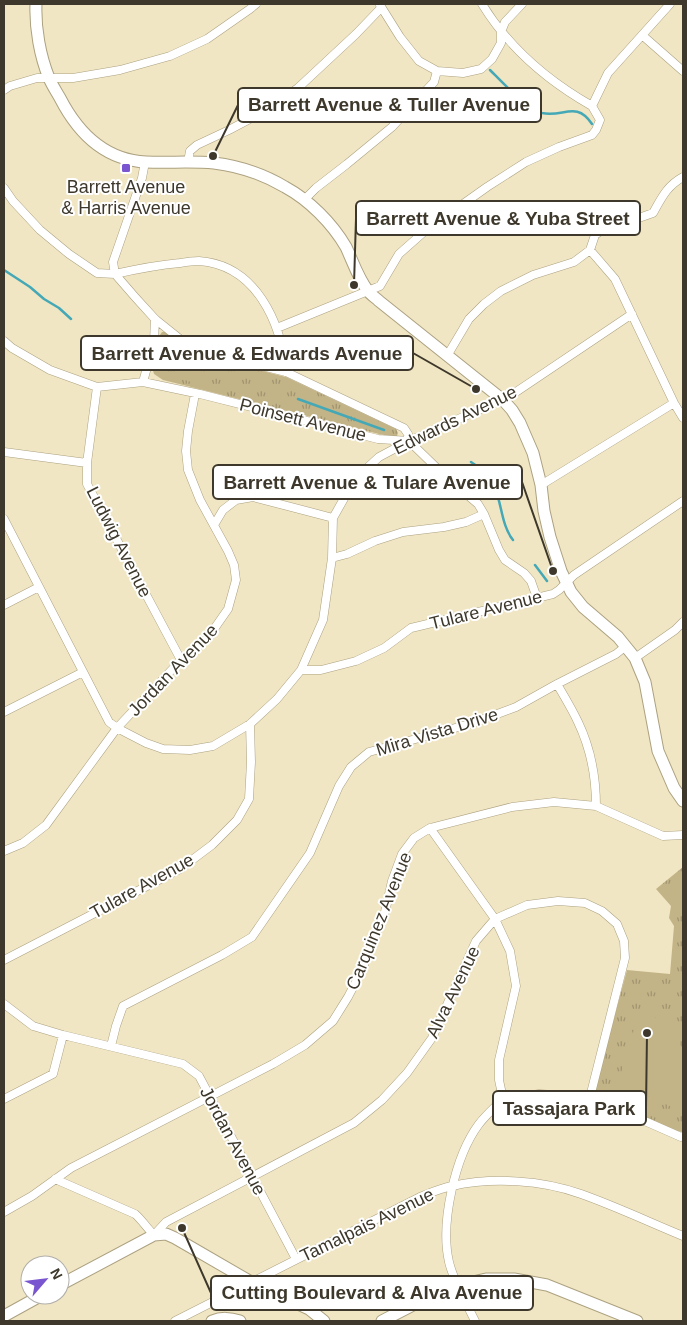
<svg xmlns="http://www.w3.org/2000/svg" width="687" height="1325" font-family="Helvetica,sans-serif">
<defs>
<pattern id="grass-tufts" width="24" height="20" patternUnits="userSpaceOnUse" patternTransform="scale(1.25)"><rect width="24" height="20" fill="#c3b487"/><path d="M3 7l-1-3M5 7V3M7 7l1-3M15 17l-1-3M17 17v-4M19 17l1-3" fill="none" stroke="#a0936f"/></pattern>
</defs>
<rect width="100%" height="100%" fill="#f1e6c3"/>
<!-- grass -->
<path fill="url(#grass-tufts)" d="M162,332H165L183,345L199,353L208,357L286,377L396,429L398,433L397,436L395,437L379,434L163,380L154,374C151,366 156,362 158,353C159,345 156,339 162,332Z
M683,867V1132L675,1131L594,1093L627,970L670,974L674,926L669,918L671,906L656,889Z"/>
<!-- pitch -->
<path fill="#c3b487" d="M190,356L205,361L197,384L182,379Z
M683,879V904L671,890Z
M640,1009C664,1023 679,1027 683,1057V1112L618,1083Z"/>
<g fill="none" stroke-linecap="round" stroke-linejoin="round">
<!-- stream -->
<path stroke="#45a8b6" stroke-width="2.5" d="M490,70C502,82 526,108 542,113C563,118 576,100 592,124
M4,270L30,287L44,299L59,308L71,319
M298,399L384,430
M471,462C482,469 492,479 496,491C502,507 502,526 513,540
M535,565L547,581"/>
<!-- street casing -->
<g stroke="#aca180" stroke-width="9">
<path id="street" d="M482,4C509,48 548,81 592,106
M380,5L400,37L419,61L437,71L463,73L481,69L492,59L501,43V32L505,22L522,4
M642,35L683,71
M4,90L10,86L37,78H73L120,70L170,56L207,39L250,9L256,4
M145,162L142,178L113,262L115,274C137,269 158,265 180,263C186,262 193,261 199,261C256,265 281,322 286,372
M188,162L190,151L197,145L229,130L267,110L298,88L356,34L381,8
M4,188L13,201L40,230L69,254L97,273L115,274L135,297L155,319L180,339L208,353L286,372L404,428L408,434L409,441
M304,200L316,188L347,164L392,127L434,82L437,71
M590,250L615,279L674,403L683,418
M277,328L380,286L399,254L425,231L487,187L526,162L559,147L592,135L596,130L600,120L592,106L608,73L670,4
M4,341L12,348L50,370L97,387L143,382L200,394L378,439L409,441L442,473L478,504L484,514L499,550L505,560L524,573L531,581L537,598
M447,356L469,319L484,304L501,291L533,275L574,262L590,250L595,235L612,223L633,220L653,213C662,197 667,186 683,177
M143,382L154,342L155,319
M97,387L87,463V484L181,660
M4,452L87,463
M541,485L674,403
M4,519L109,722L117,728L146,743L163,749L190,750L213,746L250,724L277,699L301,670L323,620L332,558L333,518L355,479L379,457L409,441L510,396L632,314
M214,525L223,510L236,500L253,497L333,518
M332,558L347,554L375,541L403,532L444,527L466,522L484,514
M4,605L39,587
M635,658L675,630L683,622
M301,670H321L356,661L384,648L411,628L553,594L559,590L574,575L683,501
M557,684C564,696 572,709 578,722C590,747 596,778 596,806
M4,712L83,672
M430,828L495,919L510,951L516,986L499,1060V1080L503,1099C495,1107 486,1115 479,1124C455,1156 440,1223 449,1262C454,1283 466,1302 475,1321
M4,851L23,843L46,825L117,728L181,660L207,639L228,609L236,580L234,565L228,551L200,500L188,470L186,451L188,431L195,394
M4,960L180,869L212,845L237,820L249,799L251,762L250,724
M4,1004L33,1026L63,1035L183,1064L199,1076L296,1259
M111,1046L116,1026L123,1006L222,955L252,937L310,853L339,786L351,767L369,752L473,723L516,707L557,684L616,654L626,646
M4,1099L53,1074L63,1035
M503,1099L539,1094L590,1097L681,1137L683,1136
M55,1179L135,1214C142,1220 147,1228 154,1235L166,1222L354,1123L382,1100L407,1073L432,1038L476,941L495,919L527,905L558,901L585,903L602,911L617,924L624,941L625,958L590,1097
M4,1212L32,1196L71,1168L273,1064L305,1045L333,1021L348,997L361,972L385,912L392,881L402,854L414,838L430,828L512,807L554,802L596,806L663,836L683,835
M175,1321L420,1197C430,1193 441,1188 452,1186C493,1177 542,1180 581,1194C615,1206 649,1222 683,1236"/>
</g>
<!-- secondary casing -->
<g stroke="#aca180" stroke-width="13">
<path id="secondary" d="M36,4C35,28 40,56 49,78C52,85 56,91 60,98C78,133 104,160 146,162C168,163 191,161 214,163C239,166 263,174 285,187C309,200 332,223 346,247C353,262 358,278 368,291C371,295 376,298 379,301L503,400L512,410L520,423L533,453L541,485L544,511L550,537L561,571L571,592L583,607L618,637L635,658L645,682L658,751L674,788L683,801
M60,1285L154,1235L166,1234L175,1238L251,1282L309,1309L324,1321
M4,1316L42,1295
M212,1321C222,1317 230,1318 240,1321
M382,1321L446,1288L486,1279H514L547,1285L637,1321"/>
</g>
<!-- street -->
<use href="#street" stroke="#fff" stroke-width="8"/>
<!-- secondary -->
<use href="#secondary" stroke="#fff" stroke-width="11"/>
</g>
<!-- markers -->
<rect fill="#7955cf" stroke="#fff" stroke-width="2" x="121" y="163" width="10" height="10" rx="2.5"/>
<g text-anchor="middle" dominant-baseline="central" stroke-width="4" stroke-linejoin="round" paint-order="stroke">
<!-- poi labels -->
<g font-size="18" fill="#3d382b" stroke="#fff">
<text x="126" y="187">Barrett Avenue<tspan x="126" dy="21">&amp; Harris Avenue</tspan></text>
</g>
<!-- street labels -->
<g font-size="18" fill="#3d382b" stroke="#fff">
<text transform="translate(303 420) rotate(14)">Poinsett Avenue</text>
<text transform="translate(455 420) rotate(-26)">Edwards Avenue</text>
<text transform="translate(119 542) rotate(63)">Ludwig Avenue</text>
<text transform="translate(486 610) rotate(-14)">Tulare Avenue</text>
<text transform="translate(173 670) rotate(-46)">Jordan Avenue</text>
<text transform="translate(437 732) rotate(-17)">Mira Vista Drive</text>
<text transform="translate(142 886) rotate(-29)">Tulare Avenue</text>
<text transform="translate(379 921) rotate(-68)">Carquinez Avenue</text>
<text transform="translate(453 992) rotate(-64)">Alva Avenue</text>
<text transform="translate(233 1141) rotate(62)">Jordan Avenue</text>
<text transform="translate(367 1225) rotate(-26)">Tamalpais Avenue</text>
</g>
</g>
<!-- callouts -->
<path fill="none" stroke="#3d382b" stroke-width="2" d="M213 156L238 105M354 285L356 218M476 389L413 353M553 571L522 482M647 1033L646 1108M182 1228L211 1293"/>
<g fill="#3d382b" stroke="#fff" stroke-width="2">
<circle cx="213" cy="156" r="5"/>
<circle cx="354" cy="285" r="5"/>
<circle cx="476" cy="389" r="5"/>
<circle cx="553" cy="571" r="5"/>
<circle cx="647" cy="1033" r="5"/>
<circle cx="182" cy="1228" r="5"/>
</g>
<g fill="#fff" stroke="#3d382b" stroke-width="2">
<rect x="238" y="88" width="303" height="34" rx="5"/>
<rect x="356" y="201" width="284" height="34" rx="5"/>
<rect x="81" y="336" width="332" height="34" rx="5"/>
<rect x="213" y="465" width="309" height="34" rx="5"/>
<rect x="493" y="1091" width="153" height="34" rx="5"/>
<rect x="211" y="1276" width="322" height="34" rx="5"/>
</g>
<g font-size="19" text-anchor="middle" font-weight="bold" fill="#3d382b">
<text x="389" y="111">Barrett Avenue &amp; Tuller Avenue</text>
<text x="498" y="225">Barrett Avenue &amp; Yuba Street</text>
<text x="247" y="360">Barrett Avenue &amp; Edwards Avenue</text>
<text x="367" y="489">Barrett Avenue &amp; Tulare Avenue</text>
<text x="569" y="1115">Tassajara Park</text>
<text x="372" y="1299">Cutting Boulevard &amp; Alva Avenue</text>
</g>
<!-- border -->
<rect width="687" height="1325" fill="none" stroke="#3d382b" stroke-width="10"/>
<!-- north arrow -->
<g transform="translate(45 1280) rotate(62)"><circle r="24" fill="#ffffff" stroke="#b1afaa"/>
<path d="M0-4L9 19L0 12L-9 19Z" fill="#7955cf"/>
<text y="-8" font-size="14" font-weight="bold" text-anchor="middle" fill="#3d382b">N</text>
</g>
</svg>
